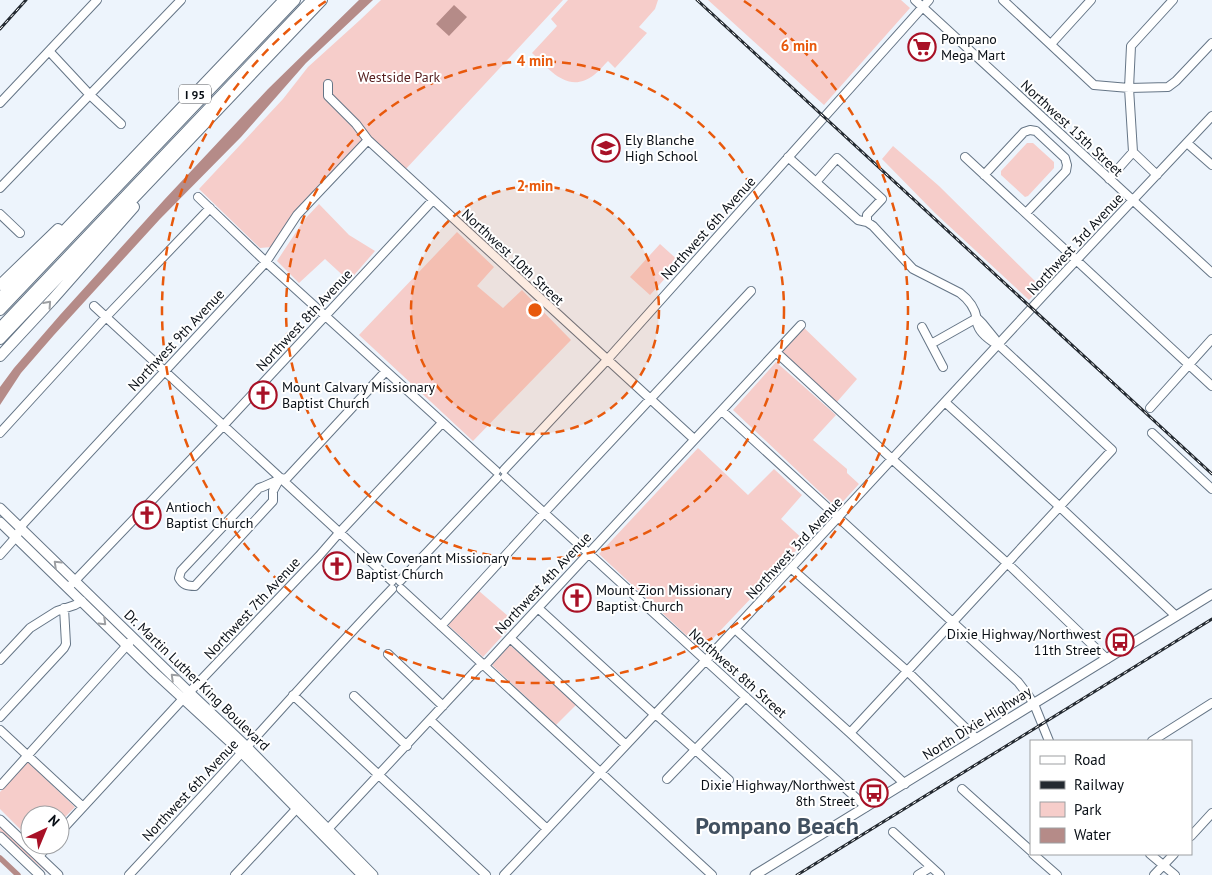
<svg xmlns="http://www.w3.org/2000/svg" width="1212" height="875" font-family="'PT Sans',sans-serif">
<rect width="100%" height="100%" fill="#edf4fc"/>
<!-- green -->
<path fill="#f6cdca" d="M381,0H563L404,171L368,137L272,247L260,248L199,189L283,99L308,67L360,20Z
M568,0H658L655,9L639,27L647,33L615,68L608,61C603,66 599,71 594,75C568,95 549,69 532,53L557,26L551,19Z
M708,0H901L910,8L824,105Z
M1027,143H1033L1054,162V168L1028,196L1025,197L1001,175V171Z
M893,146L939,186L1041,287L1029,300L935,213L882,159Z
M319,204L349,235L375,251L349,281L325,259L299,283L277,261L304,220Z
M457,232L494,267L477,286L503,308L522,290L571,340L473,441L359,335Z
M660,244L680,262L650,295L630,277Z
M798,322L857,379L836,403L776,346Z
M776,362L836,415L813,440L847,469V473L859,484L837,508L733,410Z
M698,448L748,495L774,469L802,495L781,519L805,541L702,650L599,554Z
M479,591L515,622L483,657L448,625Z
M510,645L576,705L556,725L492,665Z
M28,762L75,807L60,822V815H30V839L0,809V792Z
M0,826L50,873L49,874L17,847L0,831Z"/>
<!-- water -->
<path fill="#b58b88" d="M359,0H373L306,63L241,137L160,219L54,335L21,373L0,405V387L14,368L60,315L164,200L268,89Z
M454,5L467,17L449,36L436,24Z"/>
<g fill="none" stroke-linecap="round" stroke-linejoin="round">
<!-- canal -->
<path stroke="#b58b88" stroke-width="5.5" d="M0,858L18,875"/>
<!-- minor casing -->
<g stroke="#657586" stroke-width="10">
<path id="minor" d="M915,0L1212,273
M1003,0L1094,85L1129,88L1168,87L1176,81L1212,43
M1051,44L1091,0
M49,51L90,95L121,124
M328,84V96L356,124L368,140L694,439
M0,103L97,0
M1187,143L1212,165
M788,157L858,220L867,222L873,226L913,269L960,293C968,299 975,308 977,319C978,322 976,323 978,326C981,335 994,343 1001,347L1112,450L850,733
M965,157L1212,386
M984,175L1024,132L1030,130L1036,131L1065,158L1067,165L1066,171L1026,213
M1157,175L1133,152L1129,88L1131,46L1173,0
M1109,179L1133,152
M816,182L837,158L882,199L867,215V222
M0,188L181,0
M198,197L266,262L496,471
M0,214L20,233
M94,306L392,581
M977,318L982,323L995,339
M922,327L943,367
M931,344L977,318
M776,352L893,460L1007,563L1107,659
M946,403L1060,507L1176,616
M1150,408L1212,339
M722,411L1018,682L1028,695L1034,704L1049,741
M0,433L106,317L210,208
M1152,433L1212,489
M504,470L607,360L929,0
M505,477C625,588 746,697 866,807
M280,478L273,491V501L195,586C187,586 183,585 179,578L181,571L259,488C269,485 277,479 287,478L386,371
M0,555L16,537L23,524L266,262L297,215L368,140
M792,569L907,671L977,739
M400,581L497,478
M68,588L223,426L433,200
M401,589L712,875
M538,608L654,714L660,718L729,780
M441,626L544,513L751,291
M735,629L850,733L905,784
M510,638L626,745
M388,654L443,706
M0,660L30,628L57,611L75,605L82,601
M293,695L486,875
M354,696L407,746
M0,717L64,648L66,644L64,608
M430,720L547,829
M0,730L83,807
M1152,741L1212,703
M667,779L746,697
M1,785L130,642
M962,789L1031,851
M328,829L478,668L488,662L510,638L801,325
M60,832L181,701L319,556L339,533L442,423
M893,832L940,875
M1191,836L1212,813
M1033,854L1057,875
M1150,854L1175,875
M39,856L49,845
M129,875C168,833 207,791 245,749C294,695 342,641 392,589
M235,875L300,805
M504,875L626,745L706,660L1053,285L1212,116
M918,875L931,867
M1154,875L1174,854"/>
</g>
<!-- major casing -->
<g stroke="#657586" stroke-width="11">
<path id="major" d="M0,508L190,693L247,747L373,875
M0,522L154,672L242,753L362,875
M0,820L58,875
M0,837L40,875
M755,875L1212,594"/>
</g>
<!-- highway casing -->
<g stroke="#657586" stroke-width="12">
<path id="highway" d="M0,285L58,229
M0,298L284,0
M0,310L295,0
M0,328L312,0
M0,339L322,0
M0,356L52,300L134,207"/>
</g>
<!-- minor -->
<use href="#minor" stroke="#fff" stroke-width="8"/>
<!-- major -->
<use href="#major" stroke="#fff" stroke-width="9"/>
<!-- highway -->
<use href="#highway" stroke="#fff" stroke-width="10"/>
<!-- rail casing -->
<g stroke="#242a31" stroke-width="3">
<path id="rail" d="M697,0L1212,474
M0,29L26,0
M797,875L1212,619"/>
</g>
<!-- rail -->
<use href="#rail" stroke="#fff" stroke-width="1" stroke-dasharray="4" stroke-linecap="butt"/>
</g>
<!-- one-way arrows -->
<defs><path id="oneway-chevron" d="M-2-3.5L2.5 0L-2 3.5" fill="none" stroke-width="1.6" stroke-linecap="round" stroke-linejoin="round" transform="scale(1.25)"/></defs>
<g stroke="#9d9fa2">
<use href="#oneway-chevron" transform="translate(48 304) rotate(-48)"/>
<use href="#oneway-chevron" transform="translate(57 564) rotate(-136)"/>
<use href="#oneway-chevron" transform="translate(103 622) rotate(44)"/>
<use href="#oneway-chevron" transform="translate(174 677) rotate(-136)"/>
</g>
<!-- distance rings -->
<circle cx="535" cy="310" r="124" fill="#e8590c" fill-opacity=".12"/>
<g fill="none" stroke="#e8590c" stroke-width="2.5" stroke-dasharray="9 6">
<circle cx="535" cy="310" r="124"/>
<circle cx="535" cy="310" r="249"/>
<path d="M744 1A373 373 0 1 1 326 1"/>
</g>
<!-- icons -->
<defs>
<g id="supermarket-ring" transform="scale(1.4375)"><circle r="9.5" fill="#fff" stroke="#a81126" stroke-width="1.5"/><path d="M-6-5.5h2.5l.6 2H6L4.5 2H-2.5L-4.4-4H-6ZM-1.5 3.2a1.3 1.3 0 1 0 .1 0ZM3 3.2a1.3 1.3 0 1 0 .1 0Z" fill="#a81126"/></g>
<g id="school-ring" transform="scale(1.4375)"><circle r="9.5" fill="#fff" stroke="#a81126" stroke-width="1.5"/><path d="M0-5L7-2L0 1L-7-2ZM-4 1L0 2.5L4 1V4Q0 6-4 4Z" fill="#a81126"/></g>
<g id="church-ring" transform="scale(1.4375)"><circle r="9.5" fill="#fff" stroke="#a81126" stroke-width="1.5"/><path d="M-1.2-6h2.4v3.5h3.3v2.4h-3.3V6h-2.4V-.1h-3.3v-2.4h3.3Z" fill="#a81126"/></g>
<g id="bus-ring" transform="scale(1.4375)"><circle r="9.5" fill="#fff" stroke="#a81126" stroke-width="1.5"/><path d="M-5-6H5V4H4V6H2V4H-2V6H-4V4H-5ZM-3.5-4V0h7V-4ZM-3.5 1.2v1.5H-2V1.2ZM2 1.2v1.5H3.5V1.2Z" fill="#a81126"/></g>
</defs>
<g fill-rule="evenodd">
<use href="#supermarket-ring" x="922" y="47"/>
<use href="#school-ring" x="606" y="148"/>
<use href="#church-ring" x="263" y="395"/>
<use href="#church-ring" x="147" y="515"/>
<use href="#church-ring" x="337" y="566"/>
<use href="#church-ring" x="577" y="598"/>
<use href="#bus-ring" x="1120" y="642"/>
<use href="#bus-ring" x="874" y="793"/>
</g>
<g text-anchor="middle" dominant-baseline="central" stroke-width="4" stroke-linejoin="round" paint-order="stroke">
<!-- shield labels -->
<rect fill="#fff" stroke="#53575c" stroke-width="1" x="179" y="84.5" width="32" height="19" rx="4"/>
<g font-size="12" font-weight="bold" fill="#090f16">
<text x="195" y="94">I 95</text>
</g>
<!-- poi labels -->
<g font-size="14" fill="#090f16" stroke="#fff" text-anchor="start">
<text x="941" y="39">Pompano<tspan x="941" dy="16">Mega Mart</tspan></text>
<text x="625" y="140">Ely Blanche<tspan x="625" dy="16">High School</tspan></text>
<text x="282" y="387">Mount Calvary Missionary<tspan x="282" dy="16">Baptist Church</tspan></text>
<text x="166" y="507">Antioch<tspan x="166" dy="16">Baptist Church</tspan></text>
<text x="356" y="558">New Covenant Missionary<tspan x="356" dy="16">Baptist Church</tspan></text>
<text x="596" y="590">Mount Zion Missionary<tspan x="596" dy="16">Baptist Church</tspan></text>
<text x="1101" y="634" text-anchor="end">Dixie Highway/Northwest<tspan x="1101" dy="16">11th Street</tspan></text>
<text x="855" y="785" text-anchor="end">Dixie Highway/Northwest<tspan x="855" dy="16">8th Street</tspan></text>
</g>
<!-- park labels -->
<g font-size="14" fill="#561f1f" stroke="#fff">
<text x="399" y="77">Westside Park</text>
</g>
<!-- street labels -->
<g font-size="14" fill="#090f16" stroke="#fff">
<text transform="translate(1072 128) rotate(43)">Northwest 15th Street</text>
<text transform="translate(708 228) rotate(-48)">Northwest 6th Avenue</text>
<text transform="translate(1075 244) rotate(-47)">Northwest 3rd Avenue</text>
<text transform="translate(513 257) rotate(43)">Northwest 10th Street</text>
<text transform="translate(304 320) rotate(-47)">Northwest 8th Avenue</text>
<text transform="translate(176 340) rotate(-47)">Northwest 9th Avenue</text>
<text transform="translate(794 548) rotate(-47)">Northwest 3rd Avenue</text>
<text transform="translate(543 583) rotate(-47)">Northwest 4th Avenue</text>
<text transform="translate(252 608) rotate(-47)">Northwest 7th Avenue</text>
<text transform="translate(738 673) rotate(42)">Northwest 8th Street</text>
<text transform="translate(197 680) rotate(44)">Dr. Martin Luther King Boulevard</text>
<text transform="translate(977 723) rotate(-32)">North Dixie Highway</text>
<text transform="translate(190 790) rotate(-47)">Northwest 6th Avenue</text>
</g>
<!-- town labels -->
<g font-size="24" font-weight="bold" fill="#415060" stroke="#fff">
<text x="777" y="825">Pompano Beach</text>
</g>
</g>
<circle cx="535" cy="310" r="8" fill="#e8590c" stroke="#fff" stroke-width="2.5"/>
<g font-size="15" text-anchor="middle" font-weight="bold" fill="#e8590c" stroke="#fff" stroke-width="4" stroke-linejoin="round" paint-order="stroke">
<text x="799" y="51">6 min</text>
<text x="535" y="66">4 min</text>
<text x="535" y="191">2 min</text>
</g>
<!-- legend -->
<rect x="1030" y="740" width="162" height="115" fill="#ffffff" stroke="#9d9fa2"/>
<rect x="1040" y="756" width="25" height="8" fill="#ffffff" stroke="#9d9fa2"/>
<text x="1074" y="765" font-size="15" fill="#090f16">Road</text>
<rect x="1040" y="781" width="25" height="8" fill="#242a31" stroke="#9d9fa2"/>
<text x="1074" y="790" font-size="15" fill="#090f16">Railway</text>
<rect x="1040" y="802" width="25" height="15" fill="#f6cdca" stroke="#9d9fa2"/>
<text x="1074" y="815" font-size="15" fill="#090f16">Park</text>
<rect x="1040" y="828" width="25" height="15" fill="#b58b88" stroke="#9d9fa2"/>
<text x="1074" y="840" font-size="15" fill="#090f16">Water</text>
<!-- north arrow -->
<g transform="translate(45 830) rotate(44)"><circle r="24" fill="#ffffff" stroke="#9d9fa2"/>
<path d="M0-4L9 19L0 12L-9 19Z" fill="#a81126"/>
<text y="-8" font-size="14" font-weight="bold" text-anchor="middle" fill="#090f16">N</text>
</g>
</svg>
